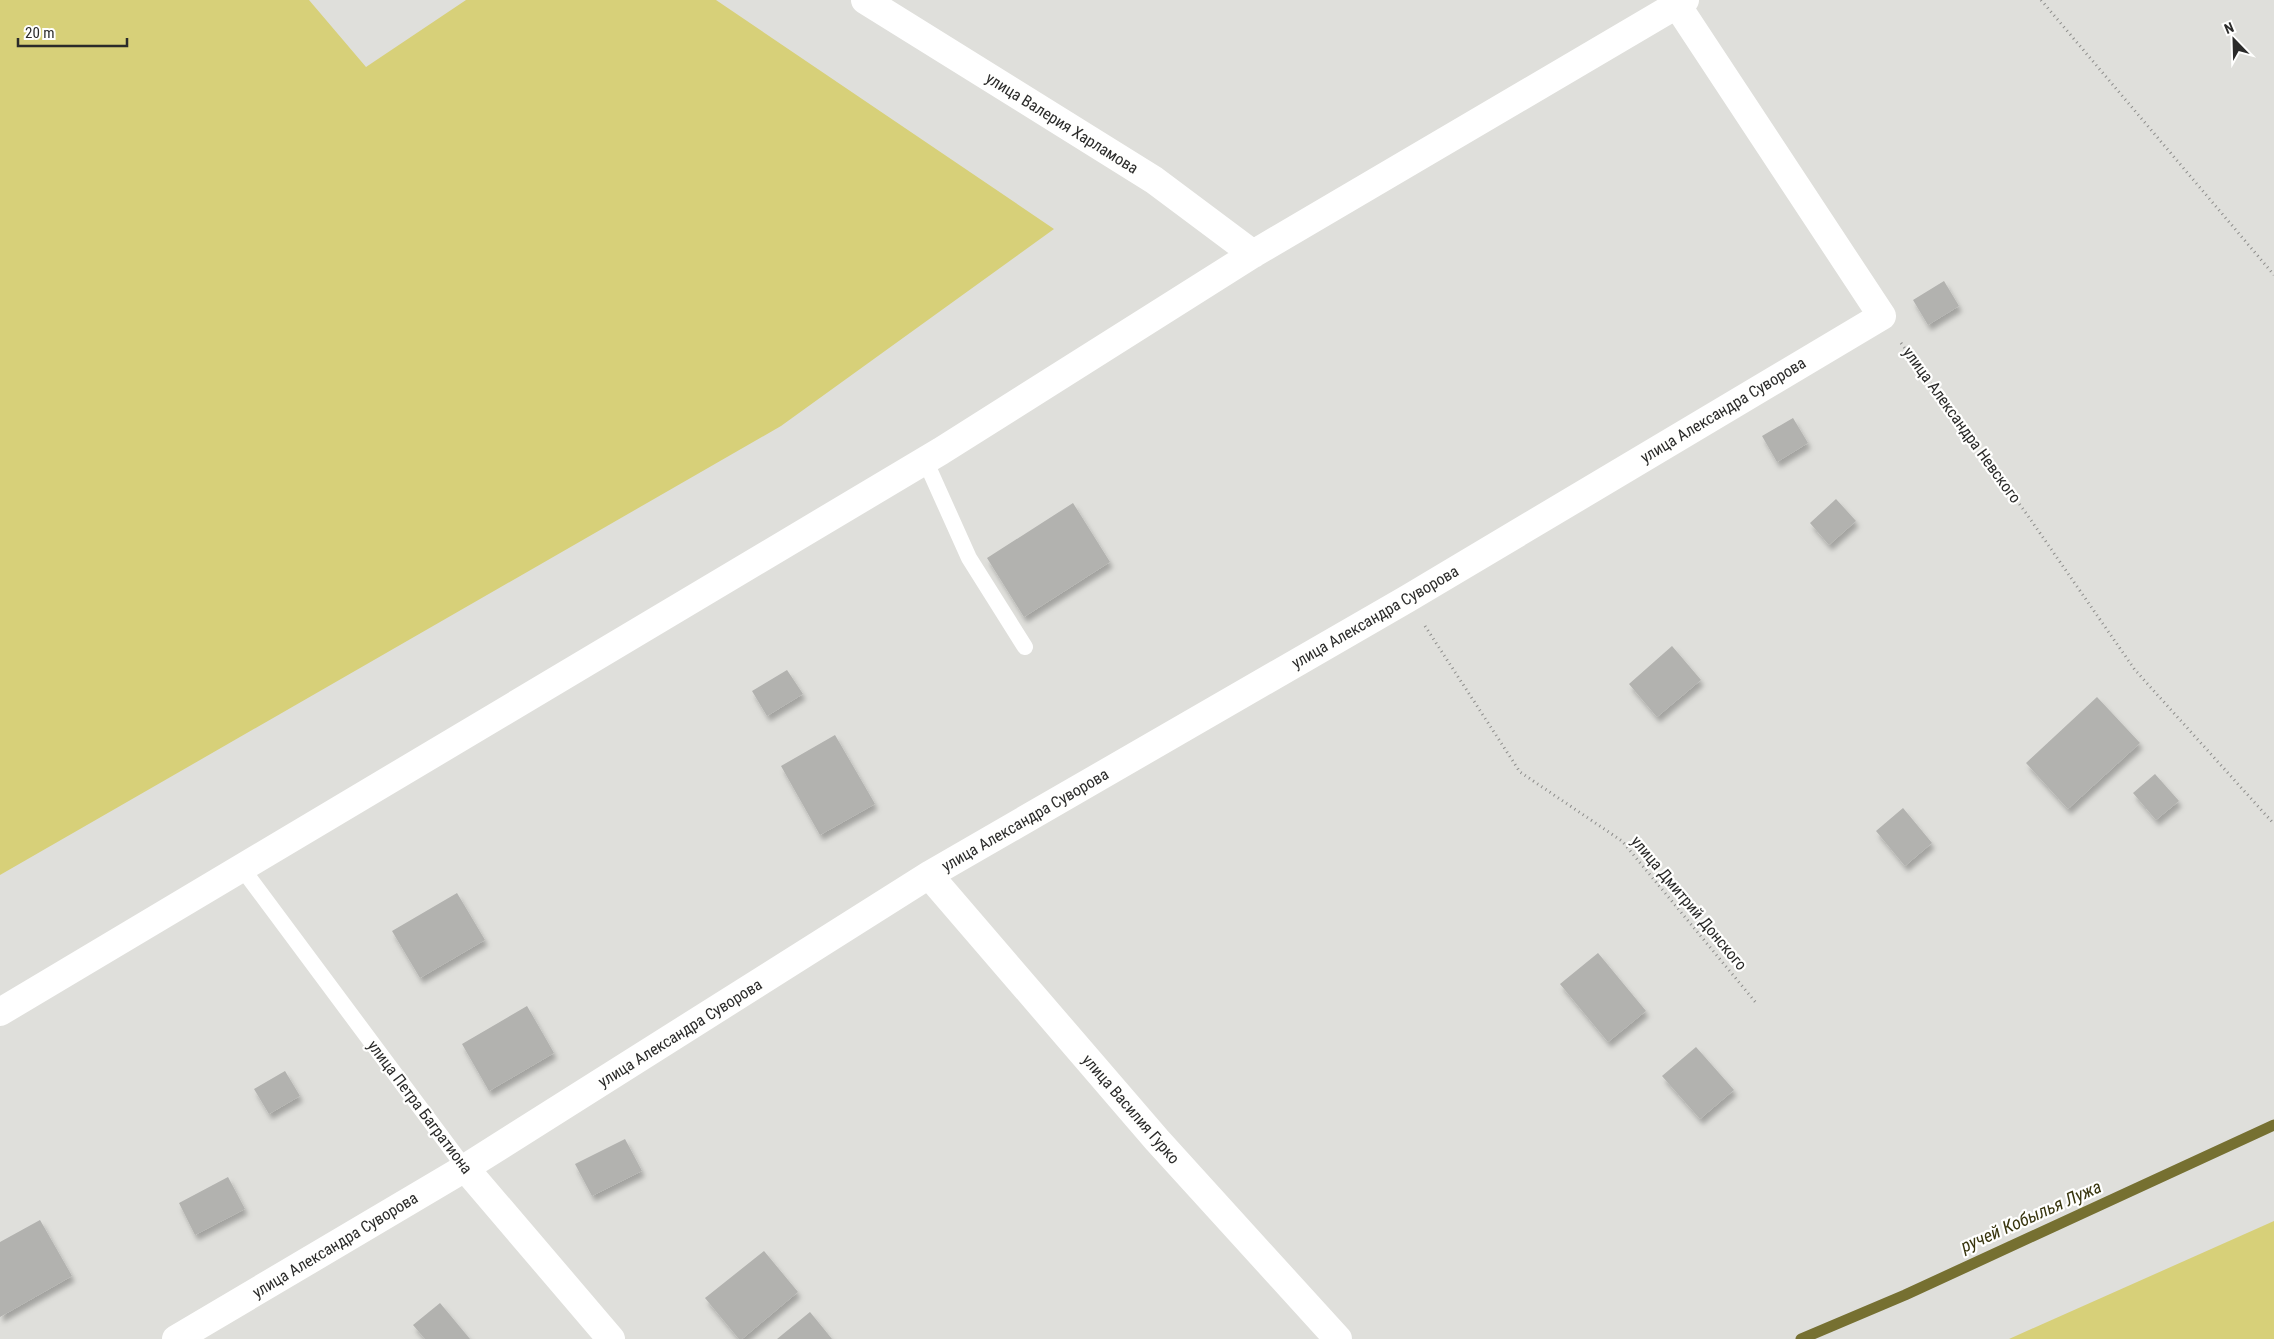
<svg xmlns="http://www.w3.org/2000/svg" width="2274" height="1339" font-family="'Roboto Condensed',sans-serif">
<defs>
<filter id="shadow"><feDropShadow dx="3" dy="5.5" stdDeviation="2.5" flood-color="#0004"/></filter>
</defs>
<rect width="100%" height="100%" fill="#dfdfdb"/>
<!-- green -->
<path fill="#d7d079" d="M0,0H309L366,67L466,0H716L1054,229L781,426L0,875Z
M2274,1221V1339H2009Z"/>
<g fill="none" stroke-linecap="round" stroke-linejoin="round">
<!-- stream -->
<path stroke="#767031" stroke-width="11" d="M1801,1339L1905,1295L2274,1125"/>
</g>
<!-- building -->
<path fill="#b2b2af" filter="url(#shadow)" d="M1944,281L1959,306L1928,325L1913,300Z
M1793,418L1808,443L1777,462L1762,436Z
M1836,499L1856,521L1829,545L1810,523Z
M1073,503L1110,562L1024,617L987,558Z
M1672,646L1701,680L1657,717L1629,684Z
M787,670L803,694L767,716L752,691Z
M2097,697L2140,743L2068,809L2026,763Z
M835,735L875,804L820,835L781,766Z
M2155,774L2179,801L2156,820L2133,793Z
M1903,808L1932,843L1905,866L1876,831Z
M457,893L485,940L420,978L392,931Z
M1598,953L1646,1011L1608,1042L1560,984Z
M527,1006L554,1053L489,1091L462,1044Z
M1696,1047L1734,1090L1700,1119L1662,1076Z
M285,1071L300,1096L269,1114L254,1089Z
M625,1139L642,1171L592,1196L575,1164Z
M228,1177L245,1209L195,1235L179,1203Z
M40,1220L72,1276L0,1317V1242Z
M764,1251L798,1292L742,1339H739L705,1298Z
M440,1303L470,1339H425L413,1325Z
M810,1312L832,1339H777Z"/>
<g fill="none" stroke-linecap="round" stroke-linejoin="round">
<!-- path -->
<path stroke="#8d8d8b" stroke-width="3" stroke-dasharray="1 4" stroke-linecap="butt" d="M2041,0L2274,275
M1901,343L2026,513L2135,670L2274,824
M1425,626L1520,772L1622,841L1757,1004"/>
<!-- lane -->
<path stroke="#fff" stroke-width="16" d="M925,460L969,558L1025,647
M241,867L465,1168"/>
<!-- street -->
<path stroke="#fff" stroke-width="28" d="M865,0L1154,180L1253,254
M929,875L1157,1140L1338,1339
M0,1012L941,451L1253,254L1685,0
M465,1168L611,1339
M176,1339L465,1168L929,875L1407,599L1882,316L1677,5"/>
</g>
<g text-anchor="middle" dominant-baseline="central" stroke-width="4.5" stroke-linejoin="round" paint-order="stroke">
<!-- street labels -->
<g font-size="16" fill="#2b2b2a" stroke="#fffffe">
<text transform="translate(1062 123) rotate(32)">улица Валерия Харламова</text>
<text transform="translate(1723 410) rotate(-31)">улица Александра Суворова</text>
<text transform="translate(1962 425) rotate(54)">улица Александра Невского</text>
<text transform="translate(1375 617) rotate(-30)">улица Александра Суворова</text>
<text transform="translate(1025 820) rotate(-30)">улица Александра Суворова</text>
<text transform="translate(1689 903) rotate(50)">улица Дмитрий Донского</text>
<text transform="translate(680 1033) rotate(-32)">улица Александра Суворова</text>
<text transform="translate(420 1107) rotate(53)">улица Петра Багратиона</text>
<text transform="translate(1131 1109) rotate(49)">улица Василия Гурко</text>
<text transform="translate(335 1245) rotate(-31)">улица Александра Суворова</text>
</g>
<!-- water labels -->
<g font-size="18" font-style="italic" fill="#39360f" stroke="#fffffe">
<text transform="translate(2031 1216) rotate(-24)">ручей Кобылья Лужа</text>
</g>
</g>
<!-- north arrow -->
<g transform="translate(2234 40) rotate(337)" stroke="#fffffe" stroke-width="4" paint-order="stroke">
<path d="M0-4L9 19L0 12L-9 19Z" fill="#2b2b2a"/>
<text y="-8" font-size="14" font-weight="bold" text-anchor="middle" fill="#2b2b2a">N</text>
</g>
<!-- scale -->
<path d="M18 38v8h109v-8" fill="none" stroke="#2b2b2a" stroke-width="2.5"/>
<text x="25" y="38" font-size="15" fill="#2b2b2a" stroke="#fffffe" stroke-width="4" paint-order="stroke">20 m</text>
</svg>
